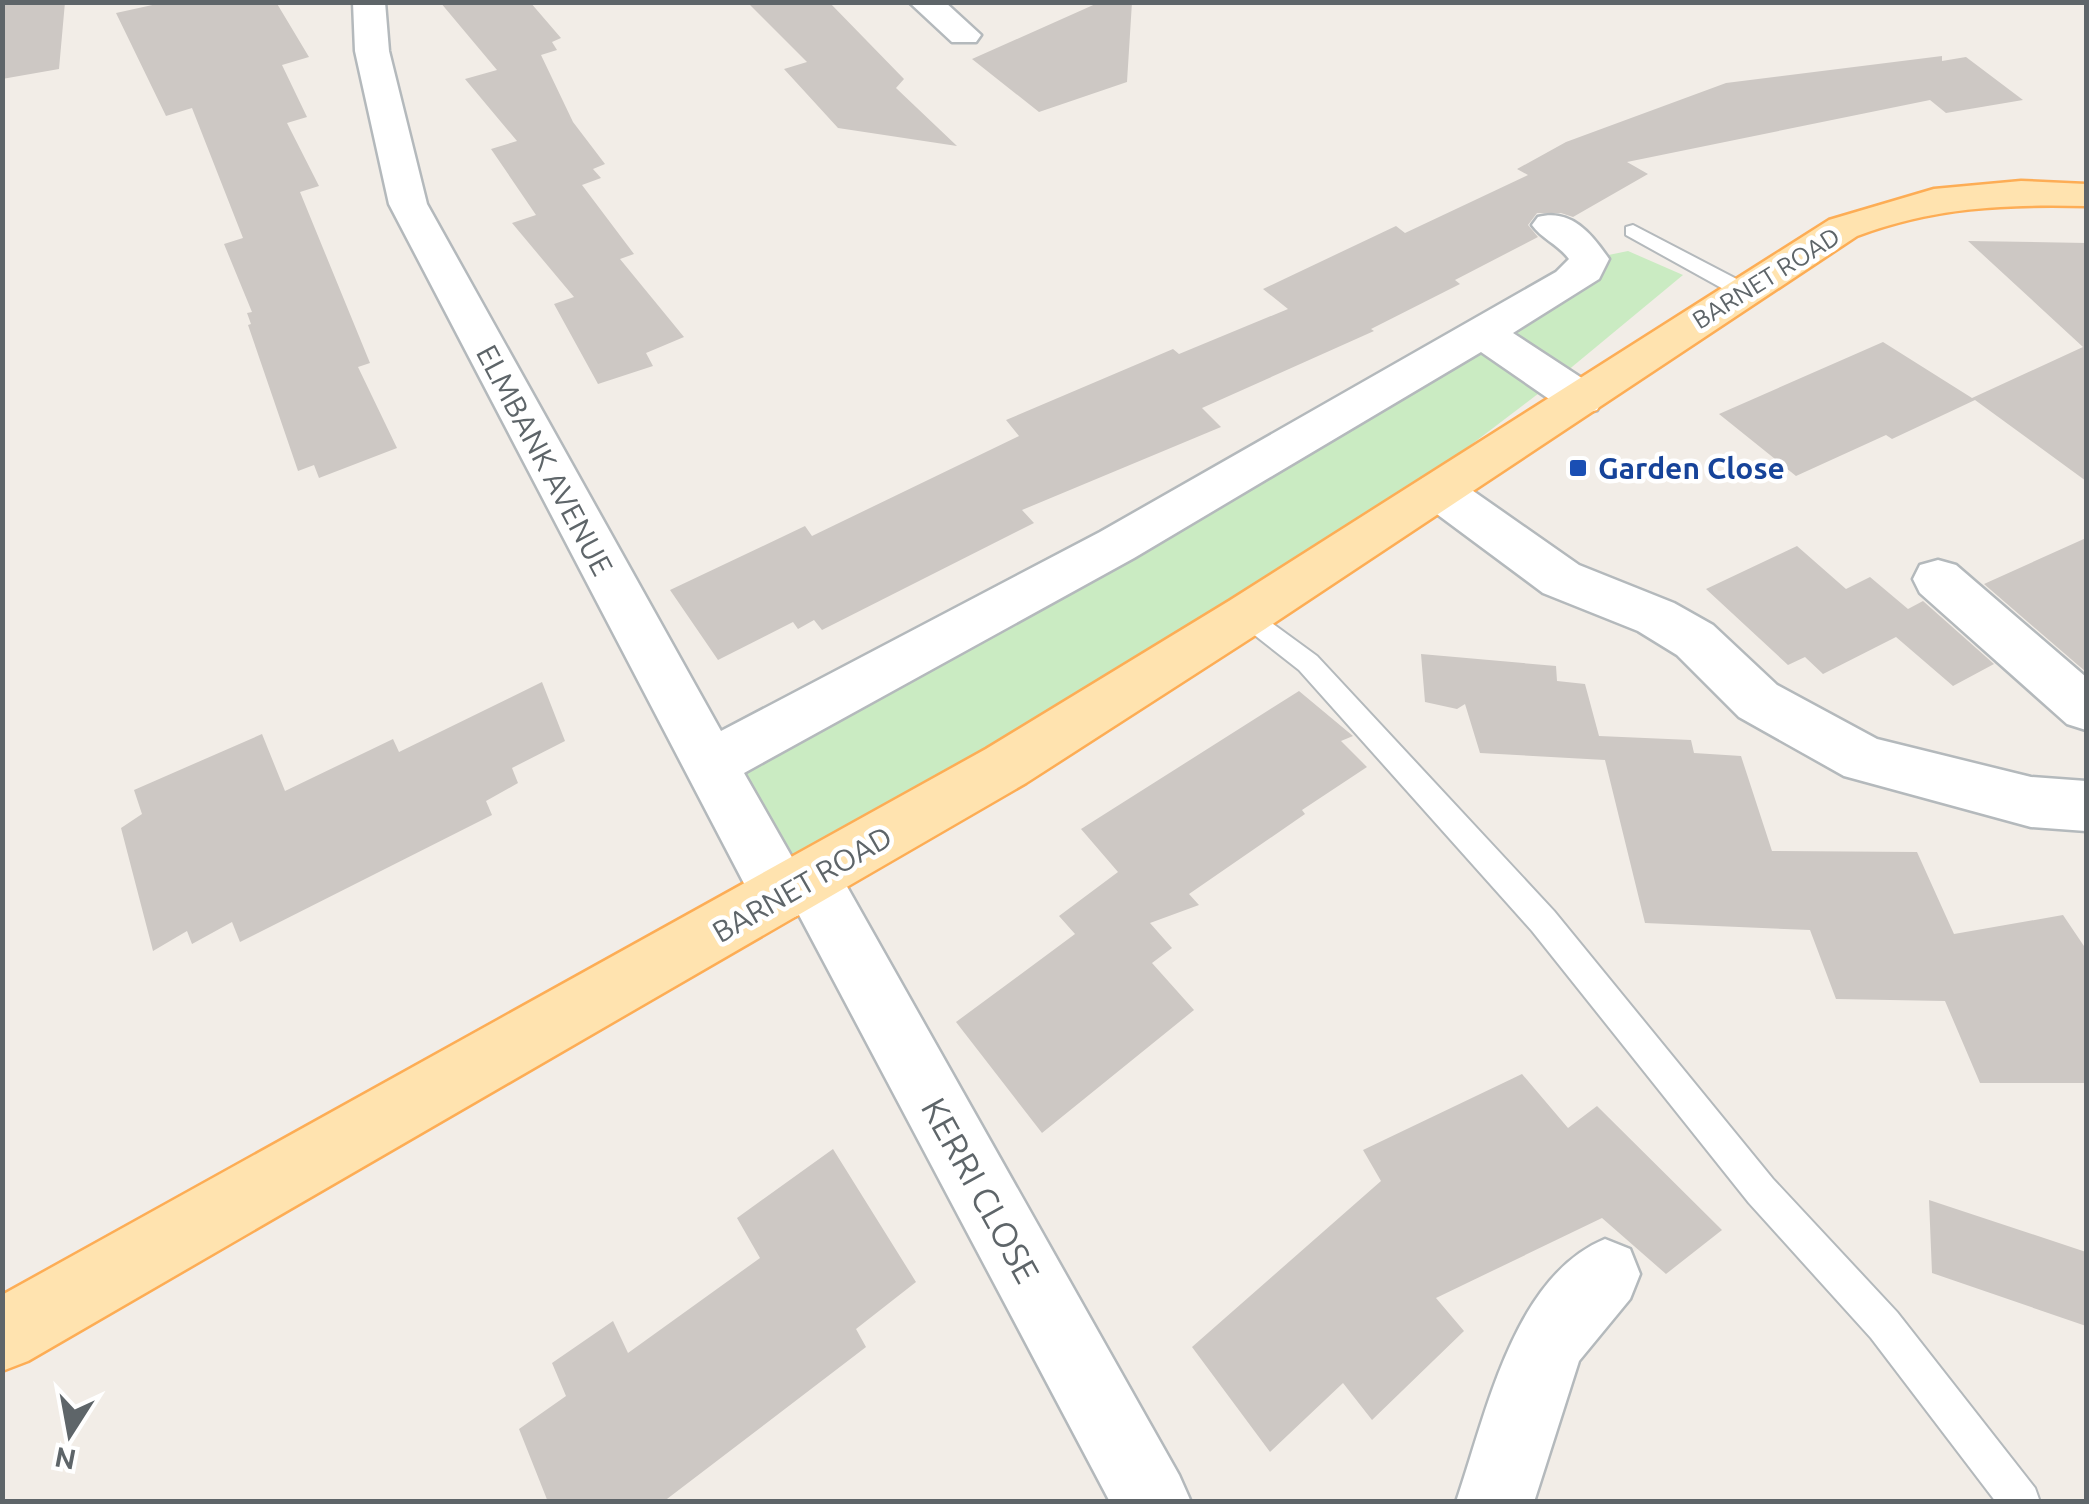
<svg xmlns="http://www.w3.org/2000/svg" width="2089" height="1504" font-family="Ubuntu,sans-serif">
<rect width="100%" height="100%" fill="#f2ede7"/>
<!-- green -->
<path fill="#caebc2" d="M1628,251L1683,275L1555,381L1247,615L811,879L708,765L1589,259Z"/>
<!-- building -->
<path fill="#cdc8c4" d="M2,2H65L59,69L2,79Z
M166,2H276L309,57L282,65L307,117L287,123L319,186L300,192L370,363L358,367L397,448L319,478L314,465L298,471L248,325L251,324L247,313L252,312L224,244L243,238L192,108L166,116L116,13Z
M440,2H530L561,38L552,42L557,50L541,55L573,122L605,164L593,169L601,178L582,185L634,254L620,259L684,337L646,353L653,366L598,384L554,304L574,297L512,223L536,215L491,149L517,141L465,79L497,70Z
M747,2H829L904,79L896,88L957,146L838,128L784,69L807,62Z
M1100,2H1132L1127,82L1039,112L972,59Z
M1942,56V61L1966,57L2023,100L1946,113L1930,100L1627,162L1648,174L1573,217L1561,213H1537L1528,225L1538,237L1455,280L1460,284L1371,329L1374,331L1202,408L1221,427L1022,510L1034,523L822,630L814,620L798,629L793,622L718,660L670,590L805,526L812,536L1019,436L1006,420L1173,349L1179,354L1288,309L1263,289L1396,226L1405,233L1528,175L1517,169L1566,142L1726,83Z
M1968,241L2086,243V481L1975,400L1892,439L1886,435L1796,476L1719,414L1883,342L1972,398L2083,347Z
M2086,538V672L1984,584Z
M1797,546L1846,589L1870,577L1908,609L1923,601L1994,664L1953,686L1896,637L1823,674L1805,657L1788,665L1706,589Z
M1421,654L1556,666L1557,681L1585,684L1599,736L1691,740L1694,753L1741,756L1772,851L1917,852L1954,934L2063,915L2086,949V1083H1980L1945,1001L1836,999L1810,930L1645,923L1605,760L1480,753L1465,704L1457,709L1425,702Z
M542,682L565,741L512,768L518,783L486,801L492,815L240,942L232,922L192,944L187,931L153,951L121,828L142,814L134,790L262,734L285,791L393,739L399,752Z
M1299,691L1353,736L1341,741L1367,767L1302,810L1305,814L1189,894L1199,905L1150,923L1172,948L1152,963L1194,1010L1042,1133L956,1022L1075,934L1059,916L1118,872L1081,829Z
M1522,1074L1568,1128L1597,1106L1722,1230L1666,1274L1602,1218L1436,1298L1464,1331L1372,1420L1343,1383L1270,1452L1192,1347L1381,1181L1363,1150Z
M833,1149L916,1282L856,1329L866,1347L663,1502H548L519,1429L566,1396L552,1363L613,1321L628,1353L760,1258L737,1218Z
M1929,1200L2086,1252V1326L1932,1273Z"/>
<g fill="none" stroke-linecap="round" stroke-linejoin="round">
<!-- lane casing -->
<g stroke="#b4b9bc" stroke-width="4">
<path id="lane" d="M1633,225L1750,286L1753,291L1743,298L1736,296L1626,235V227Z
M1247,605L1317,656L1554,911L1773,1179L1897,1312L2035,1488L2040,1502H1996L1871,1338L1749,1203L1532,931L1299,670L1238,622L1234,615L1238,608Z"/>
</g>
<!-- street casing -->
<g stroke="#b4b9bc" stroke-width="5">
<path id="street" d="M353,2H385L389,51L427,204L721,731L1100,532L1556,272L1569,259C1559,245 1542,239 1532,225L1538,217C1571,208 1592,234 1609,259L1599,279L1513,333L1597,388L1603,399L1597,410L1581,414L1565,410L1481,352L1134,558L744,773L793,859L811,852L832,860L1179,1475L1191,1502H1110L799,915L781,922L760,914L389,204L355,51Z
M909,2H945L981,35L976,42H952Z
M1439,474L1456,479L1579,565L1674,603L1713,625L1777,685L1877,739L2031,777L2086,781V831L2031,827L1844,776L1739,717L1677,655L1638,631L1543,593L1422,503L1415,491L1422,479Z
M1938,560L1956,565L2086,677V730L2067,724L1920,593L1913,579L1920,565Z
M1605,1239L1630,1249L1640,1274L1630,1299L1579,1361L1534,1502H1456C1486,1415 1513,1277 1605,1239Z"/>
</g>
<!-- primary casing -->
<g stroke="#fdad55" stroke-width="5">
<path id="primary" d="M2021,181L2086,184V206C2005,204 1934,207 1857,236L1265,629L1026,783L28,1361L2,1371V1295L986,749L1229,601L1829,220L1934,189Z"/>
</g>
<!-- lane -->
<use href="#lane" fill="#fff" fill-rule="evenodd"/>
<!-- street -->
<use href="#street" fill="#fff" fill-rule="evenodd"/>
<!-- primary -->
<use href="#primary" fill="#ffe3af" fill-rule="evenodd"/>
</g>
<!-- markers -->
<rect fill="#1a4fb4" stroke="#fff" stroke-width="4" x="1568" y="458" width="20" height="20" rx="5"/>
<g text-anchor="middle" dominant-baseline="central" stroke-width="9" stroke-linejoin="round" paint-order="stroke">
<!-- far-street labels -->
<g font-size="25" fill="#5e6569" stroke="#fff">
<text transform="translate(1766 278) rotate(-32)">BARNET ROAD</text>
</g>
<!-- street labels -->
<g font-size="30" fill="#5e6569" stroke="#fff">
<text transform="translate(545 460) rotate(62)">ELMBANK AVENUE</text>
<text transform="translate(802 884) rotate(-30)">BARNET ROAD</text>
</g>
<!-- transit labels -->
<g font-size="30" font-weight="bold" fill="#164399" stroke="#fff" text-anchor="start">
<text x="1598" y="468">Garden Close</text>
</g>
<!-- near-street labels -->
<g font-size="35" fill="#5e6569" stroke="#fff">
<text transform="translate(981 1190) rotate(61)">KERRI CLOSE</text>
</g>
</g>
<!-- border -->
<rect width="2089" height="1504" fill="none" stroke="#5e6569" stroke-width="10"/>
<!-- north arrow -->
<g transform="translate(70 1434) rotate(191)" stroke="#ffffff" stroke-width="8" paint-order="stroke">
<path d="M0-8L18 38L0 25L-18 38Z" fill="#5e6569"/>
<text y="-15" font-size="28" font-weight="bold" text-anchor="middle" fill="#5e6569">N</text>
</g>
</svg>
